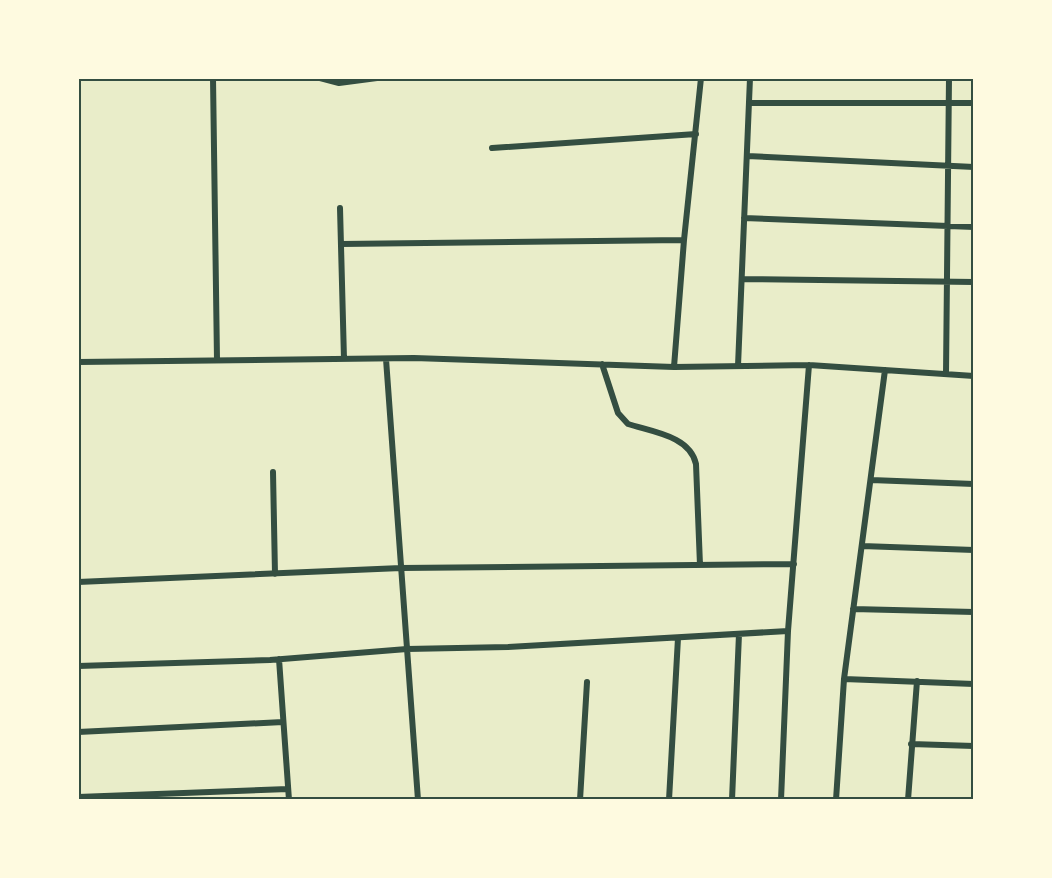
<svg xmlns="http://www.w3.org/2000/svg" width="1052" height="878" font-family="Roboto,sans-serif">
<rect width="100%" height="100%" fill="#e9edc9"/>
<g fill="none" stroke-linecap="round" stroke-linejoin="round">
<!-- minor -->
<path stroke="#344e41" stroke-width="6" d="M213,78L217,360
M320,78L339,83L377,78
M749,103H974
M492,148L696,134
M747,156L974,167
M340,208L344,359
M744,218L974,227
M341,244L684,240
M742,279L974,282
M386,359L418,800
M78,362L414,358L674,367L809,365L974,376
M602,364L618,413L628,424C653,432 690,436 696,464L700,565
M738,366L750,78
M674,367L684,240L701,78
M946,374L949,78
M273,472L275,574
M871,480L974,484
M862,546L974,550
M78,582L401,568L794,564
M853,609L974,612
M279,659L289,800
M78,666L270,660L407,649L508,647L788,631
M844,679L974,684
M78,732L283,722
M911,744L974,746
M78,797L288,789
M580,800L587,682
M669,800L678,638
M732,800L739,634
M781,800L788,631L809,365
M836,800L844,679L885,370
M908,800L917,681"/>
</g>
<!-- border -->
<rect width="1052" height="878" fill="none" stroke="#fefae0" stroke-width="159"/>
<rect x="80" y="80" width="892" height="718" fill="none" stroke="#344e41" stroke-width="2"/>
</svg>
